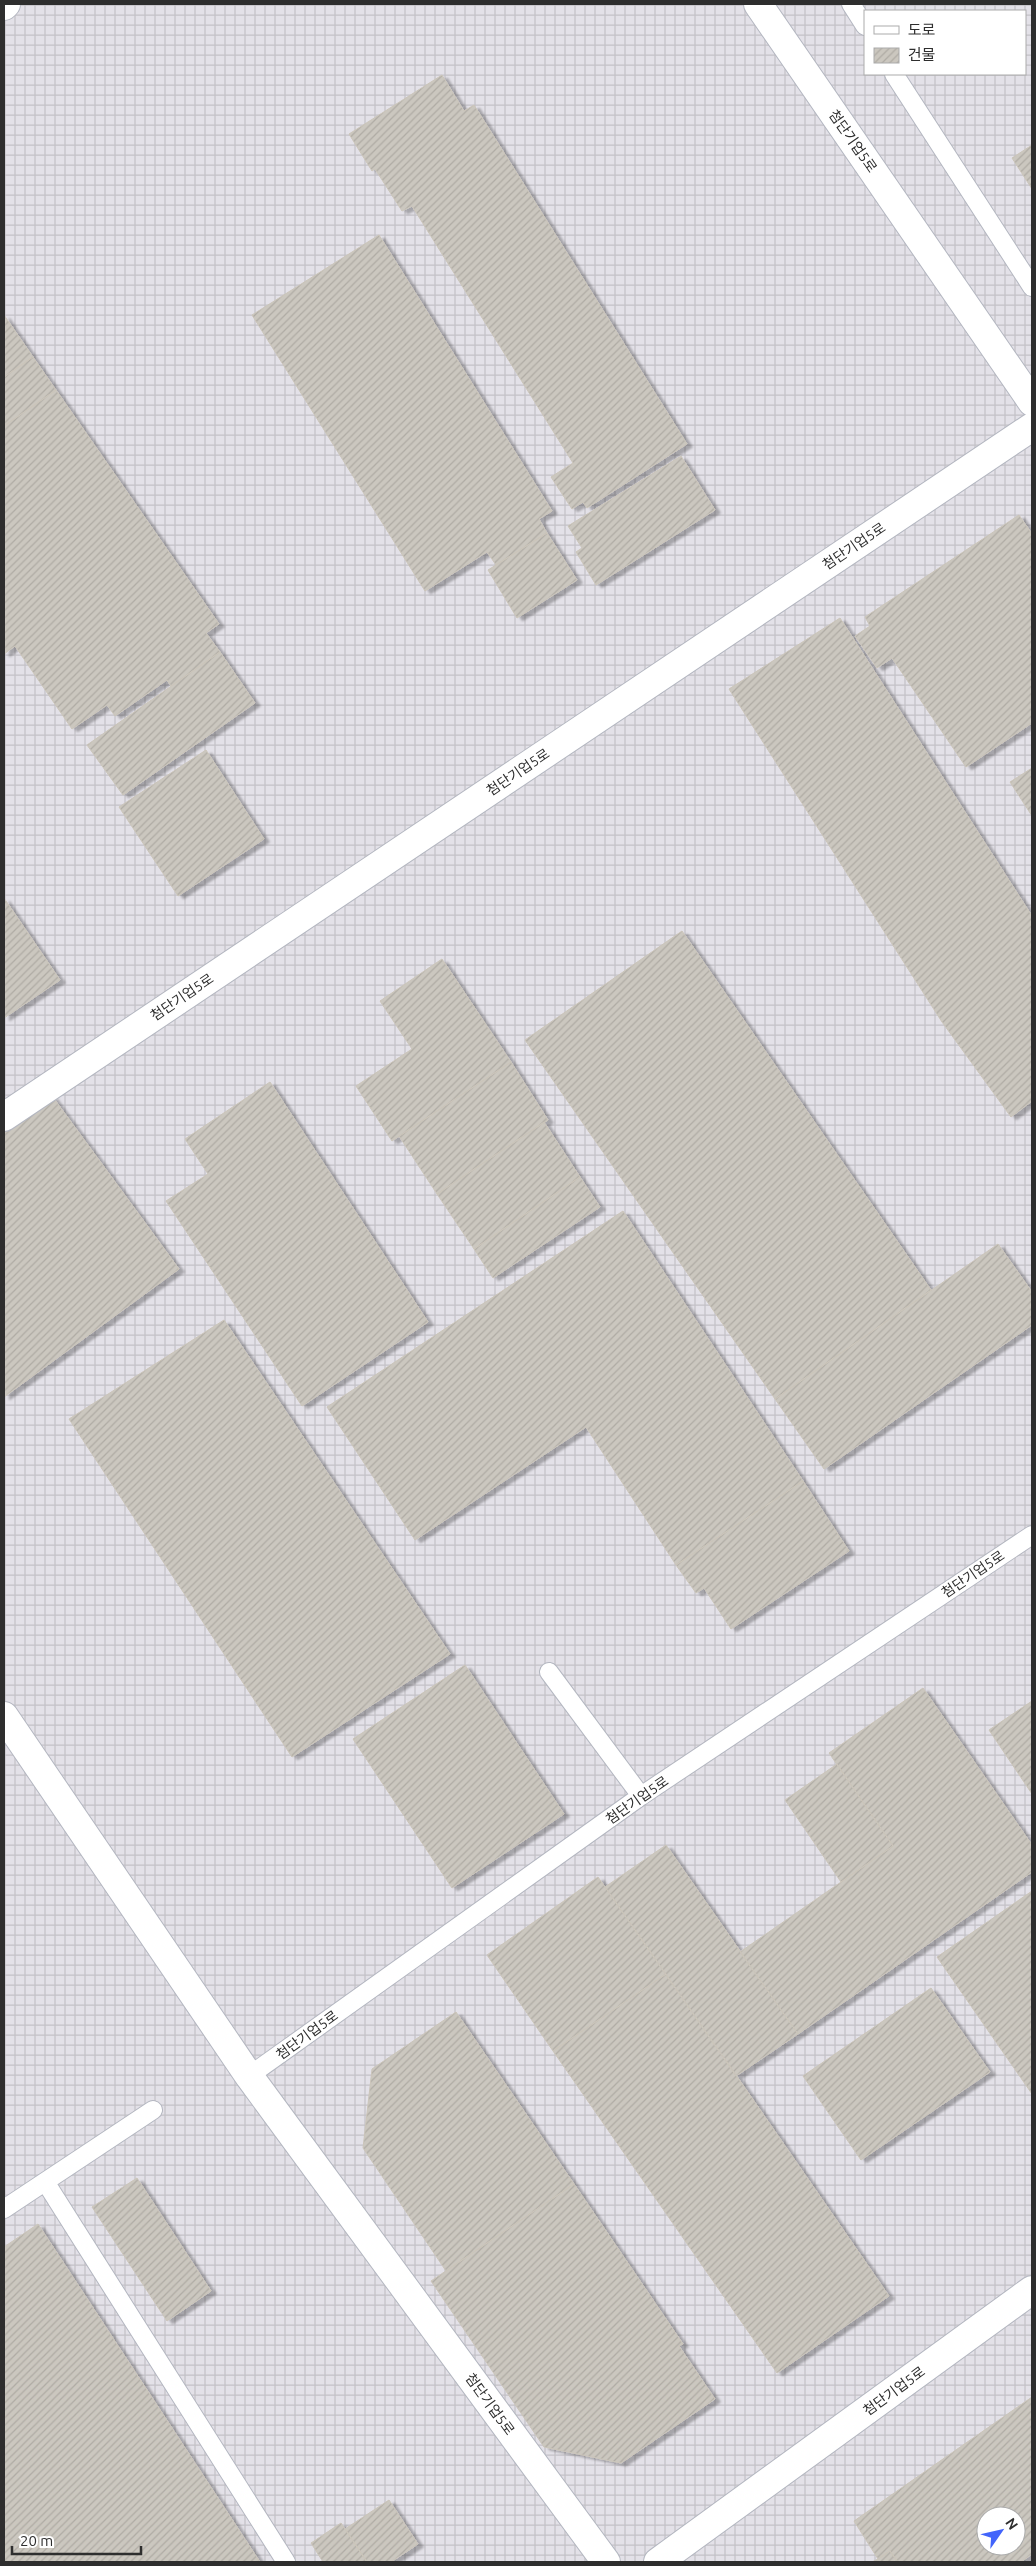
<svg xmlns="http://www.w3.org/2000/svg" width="1036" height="2566" font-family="Ubuntu,'Noto Sans KR',sans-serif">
<defs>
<pattern id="industrial-grid" width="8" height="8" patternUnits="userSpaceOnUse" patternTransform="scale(1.25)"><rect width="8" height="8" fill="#e3e1e8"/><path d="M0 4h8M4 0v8" fill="none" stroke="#c3c1c7"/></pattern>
<pattern id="building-hatch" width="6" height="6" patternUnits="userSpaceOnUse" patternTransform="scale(1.25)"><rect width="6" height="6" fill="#cbc7bf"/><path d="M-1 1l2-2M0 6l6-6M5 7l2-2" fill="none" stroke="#afaba4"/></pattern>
<filter id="shadow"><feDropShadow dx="5.5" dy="3" stdDeviation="1" flood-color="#0004"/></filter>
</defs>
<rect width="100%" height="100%" fill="#efe9e1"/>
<!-- industrial -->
<path fill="url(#industrial-grid)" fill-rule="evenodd" d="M4,4H1032V2562H4ZM865,11H1025V74H865ZM986,2516H1016V2546H986Z"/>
<!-- building -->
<path fill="url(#building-hatch)" stroke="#cbc5ba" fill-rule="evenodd" filter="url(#shadow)" d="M442,75L464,111L474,105L687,444L587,508L583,502L572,509L551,477L573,463L412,206L402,211L375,169L372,171L349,134Z
M1032,145V189L1012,158Z
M379,235L552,511L539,519L547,533L496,565L487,552L425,591L252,315Z
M4,315L33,357L4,377Z
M33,357L56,390L4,426V377Z
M56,390L219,624L206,633L220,652L171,686L167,680L115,716L107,705L72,729L15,646L4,654V426Z
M681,456L715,510L596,585L576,552L582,548L568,526Z
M1019,515L1032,534V723L966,767L892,658L877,668L855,636L870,626L865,617Z
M547,533L577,580L517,618L488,570Z
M840,618L1032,916V1101L1011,1117L942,1022L729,689Z
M220,652L255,703L123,795L87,745Z
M206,750L264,839L178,896L119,807Z
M1032,768V816L1010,782Z
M4,898L60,980L4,1018Z
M682,931L931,1290L775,1399L525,1040Z
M442,959L511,1062L392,1141L356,1086L412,1049L380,1001Z
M511,1062L548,1120L437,1194L399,1136Z
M270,1082L428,1322L302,1406L166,1201L208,1174L185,1139Z
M52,1096L179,1269L4,1397V1132Z
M544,1122L580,1177L474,1249L437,1194Z
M580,1177L600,1207L493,1278L474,1249Z
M623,1211L803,1481L676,1565L586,1427L415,1540L327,1407Z
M998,1244L1032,1292V1325L824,1469L775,1399Z
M224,1320L450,1654L292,1757L69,1419Z
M803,1481L849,1551L731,1629L704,1588L696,1593L676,1565Z
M465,1665L564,1814L452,1888L353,1739Z
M923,1688L1032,1845V1872L798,2034L740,1952L893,1846L829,1753Z
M1032,1701V1794L989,1730Z
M837,1764L893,1846L841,1882L785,1800Z
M666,1845L798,2034L736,2076L605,1887Z
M598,1877L666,1974L553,2051L487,1955Z
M1032,1891V2094L937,1957Z
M666,1974L889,2296L777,2373L553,2051Z
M931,1988L990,2072L861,2160L803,2076Z
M456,2012L574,2184L446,2271L363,2148L372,2069Z
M137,2178L211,2291L167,2321L92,2207Z
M574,2184L683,2344L679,2346L715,2399L621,2463L544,2447L431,2281Z
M38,2224L260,2562H4V2247Z
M1032,2397V2554L1021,2562H898L890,2551L878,2559L854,2521ZM986,2516H1016V2546H986Z
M389,2500L418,2544L391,2562H367L345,2529Z
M341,2523L367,2562H323L311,2543Z
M890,2551L898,2562H872L878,2559Z"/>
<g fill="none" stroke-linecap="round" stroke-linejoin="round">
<!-- service casing -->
<g stroke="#b4b7c1" stroke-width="20">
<path id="service" d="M851,4L865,26
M894,74L1032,287
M549,1672L641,1796
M249,2076L641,1796L1032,1535
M46,2183L286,2562
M4,2209L153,2110"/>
</g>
<!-- minor casing -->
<g stroke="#b4b7c1" stroke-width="30">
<path id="minor" d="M758,4L1032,402
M4,6L6,4
M4,1117L1032,427
M4,1716L249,2076L606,2562
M658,2562L1032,2290"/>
</g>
<!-- service -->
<use href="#service" stroke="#fff" stroke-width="18"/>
<!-- minor -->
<use href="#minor" stroke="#fff" stroke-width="28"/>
</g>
<g text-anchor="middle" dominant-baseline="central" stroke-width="4" stroke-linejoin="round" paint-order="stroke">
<!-- street labels -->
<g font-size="14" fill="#2e2e2e" stroke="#fff">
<text transform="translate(853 141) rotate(55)">첨단기업5로</text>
<text transform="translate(854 546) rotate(-34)">첨단기업5로</text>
<text transform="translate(518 772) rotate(-34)">첨단기업5로</text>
<text transform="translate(182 997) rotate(-34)">첨단기업5로</text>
<text transform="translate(973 1574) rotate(-34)">첨단기업5로</text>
<text transform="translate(637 1800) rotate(-35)">첨단기업5로</text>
<text transform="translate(307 2035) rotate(-36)">첨단기업5로</text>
<text transform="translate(894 2391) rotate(-36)">첨단기업5로</text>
<text transform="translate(490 2404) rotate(54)">첨단기업5로</text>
</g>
</g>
<!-- border -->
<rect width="1036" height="2566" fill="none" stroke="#2e2e2e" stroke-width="10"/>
<!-- legend -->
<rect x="864" y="10" width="162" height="65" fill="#ffffff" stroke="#ababab"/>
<rect x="874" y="26" width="25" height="8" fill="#ffffff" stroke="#ababab"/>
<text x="908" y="35" font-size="15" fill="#2e2e2e">도로</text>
<rect x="874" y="48" width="25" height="15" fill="url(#building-hatch)" stroke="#ababab"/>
<text x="908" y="60" font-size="15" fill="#2e2e2e">건물</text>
<!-- north arrow -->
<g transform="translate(1001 2531) rotate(56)"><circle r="24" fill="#ffffff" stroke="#ababab"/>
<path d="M0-4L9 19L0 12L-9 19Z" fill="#4264fb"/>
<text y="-8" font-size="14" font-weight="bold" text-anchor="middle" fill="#2e2e2e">N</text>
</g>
<!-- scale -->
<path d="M12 2546v8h129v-8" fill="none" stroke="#2e2e2e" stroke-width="2.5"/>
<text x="20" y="2546" font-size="15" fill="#2e2e2e" stroke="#ffffff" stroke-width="4" paint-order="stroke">20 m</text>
</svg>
